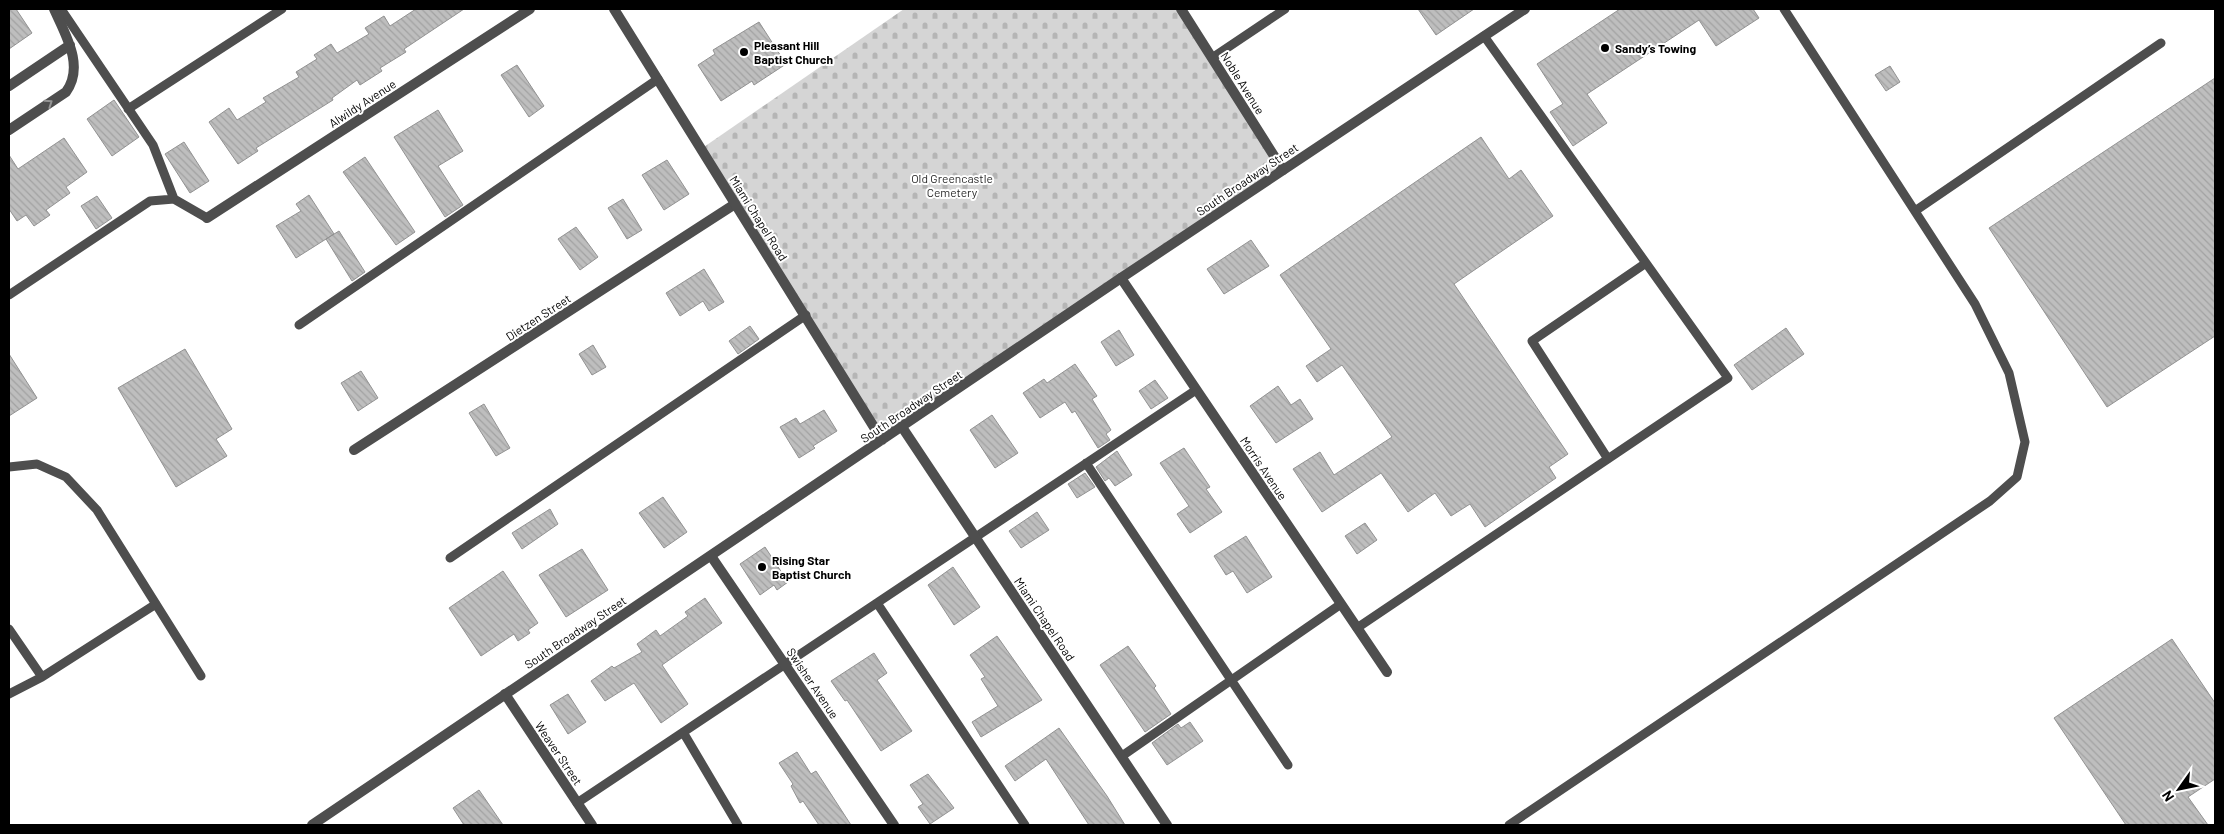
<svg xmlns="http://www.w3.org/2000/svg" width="2224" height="834" font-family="Barlow,sans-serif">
<defs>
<pattern id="cemetery-stones" width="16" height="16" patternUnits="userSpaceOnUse" patternTransform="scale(1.25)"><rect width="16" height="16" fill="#d5d5d5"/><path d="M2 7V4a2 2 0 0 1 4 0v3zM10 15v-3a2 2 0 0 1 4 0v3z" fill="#b5b5b5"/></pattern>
<pattern id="building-back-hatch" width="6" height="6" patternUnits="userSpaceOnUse" patternTransform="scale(1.25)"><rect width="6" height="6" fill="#bebebe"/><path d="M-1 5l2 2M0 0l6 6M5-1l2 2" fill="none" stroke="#a2a2a2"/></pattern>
</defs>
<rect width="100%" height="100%" fill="#fff"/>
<!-- cemetery -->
<path fill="url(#cemetery-stones)" d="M904,9H1181L1283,170L882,440L701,149Z"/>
<!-- building -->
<path fill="url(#building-back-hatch)" stroke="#929292" d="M9,9H16L32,33L9,49Z
M416,9H464L404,49L406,52L380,68L382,71L360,85L357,80L332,98L333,100L256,148L258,151L238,164L209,122L229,108L237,120L266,102L263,98L299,77L296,72L317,59L314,55L331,44L337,53L369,34L365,28L384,16L390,26Z
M1418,9H1474L1436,35Z
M1620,9H1753L1759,18L1716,46L1699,20L1587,94L1607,123L1573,146L1550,112L1563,104L1537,64Z
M759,22L786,64L754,85L752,81L721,101L698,65L715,54L713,50Z
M517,65L544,106L529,117L501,75Z
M1890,66L1900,82L1886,91L1875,75Z
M2215,78V336L2107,407L1989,228Z
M114,100L139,137L112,156L87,119Z
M438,110L463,151L438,166L463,205L445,217L394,137Z
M1481,137L1509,179L1521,170L1553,216L1454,284L1568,454L1549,467L1556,478L1485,527L1470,504L1451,516L1435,493L1408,512L1381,473L1322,512L1293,469L1320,452L1334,475L1392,437L1342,365L1317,382L1306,366L1331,349L1280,275Z
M64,138L87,172L66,187L70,193L46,210L50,215L34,226L26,215L17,221L9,209V155L18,169Z
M184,142L209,181L190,193L165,154Z
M365,157L415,232L396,245L343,172Z
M667,160L689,194L664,210L642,175Z
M309,195L334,234L296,258L276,226L301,211L296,204Z
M97,196L112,218L96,229L81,206Z
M623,199L642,230L627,239L608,208Z
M576,227L598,257L580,270L558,239Z
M339,231L365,272L352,281L326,239Z
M1251,240L1269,266L1224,294L1207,269Z
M704,269L724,302L709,311L703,301L680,316L666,293Z
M750,326L759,339L738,354L729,341Z
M1786,328L1804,354L1752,390L1734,365Z
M1119,330L1134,355L1116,366L1101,342Z
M593,345L606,367L592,375L579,354Z
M185,349L232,429L216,439L227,456L176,487L118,388Z
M9,354L37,398L9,416Z
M1075,364L1097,396L1092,399L1111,430L1106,434L1110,440L1098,448L1075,411L1072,413L1065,402L1040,418L1023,393L1044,379L1047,383Z
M361,371L378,398L358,411L341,383Z
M1155,380L1168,398L1151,409L1139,391Z
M1278,386L1291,405L1300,399L1313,419L1276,443L1250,406Z
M484,404L510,448L496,456L469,413Z
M824,410L837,431L813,446L815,448L799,458L780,427L796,418L800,424Z
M992,415L1018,453L995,468L970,430Z
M1184,448L1210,487L1206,489L1222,512L1190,533L1177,514L1189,506L1160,463Z
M1117,451L1132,475L1115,486L1109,478L1105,481L1096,467Z
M1085,473L1095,487L1077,498L1068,484Z
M663,497L687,532L664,548L639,513Z
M550,509L558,524L522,549L512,533Z
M1037,512L1049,530L1021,548L1009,531Z
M1365,523L1377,540L1357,554L1345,536Z
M1246,536L1272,577L1247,593L1233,571L1226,575L1214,556Z
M765,547L788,582L777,590L774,585L760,595L740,564Z
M582,549L608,590L566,617L539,575Z
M953,567L980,607L954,625L928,585Z
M503,571L538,623L528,630L530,633L518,641L514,634L481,656L449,608Z
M705,598L722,623L662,665L688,704L661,723L634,683L605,701L591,681L612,666L614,668L642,652L637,644L656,630L660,636L688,616L685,612Z
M997,636L1042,700L981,737L972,722L998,706L981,679L985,677L970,655Z
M2172,639L2215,703V779L2188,797L2208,825H2126L2054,718Z
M1128,646L1156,686L1154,688L1171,714L1145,732L1100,665Z
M874,653L887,673L877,680L912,731L881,751L847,700L845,701L831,681Z
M568,694L586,722L568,734L550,705Z
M1190,722L1203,741L1167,765L1152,743L1178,724L1181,728Z
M1059,728L1107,796L1125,825H1089L1046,759L1015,781L1005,766Z
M797,752L811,774L816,771L851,825H819L803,801L800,803L791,786L793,784L779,763Z
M928,774L954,808L930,824L918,807L923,804L910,785Z
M479,790L503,825H464L453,808Z"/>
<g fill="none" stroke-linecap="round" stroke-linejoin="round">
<!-- service -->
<path stroke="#4e4e4e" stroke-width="9" d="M61,9L153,145L174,199
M1212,58L1285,9
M128,109L282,9
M1915,211L2161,43
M9,295L150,201L174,199L207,218
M299,325L658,79
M1608,459L1532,341L1646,263
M1086,463L1288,765
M9,467L37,464L66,477L97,510L201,676
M450,558L806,315
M877,603L1025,825
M1357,628L1728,378L1484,36
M9,629L42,677
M9,694L42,677L156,604
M683,732L738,825
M1122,756L1341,604
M577,803L1196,390
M1509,825L1990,501L2017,477L2025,442L2009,373L1975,304L1784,9"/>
<!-- minor -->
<path stroke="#4e4e4e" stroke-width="10" d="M1181,9L1283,170
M9,86L70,45
M9,130L66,92C85,66 65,34 54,9
M207,218L530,9
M1121,278L1387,672
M902,427L1167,825
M354,450L735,204
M711,556L894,825
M505,694L592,825"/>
<!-- tertiary -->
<path stroke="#4e4e4e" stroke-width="10" d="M614,9L882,440
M312,825L1121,278L1525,9"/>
</g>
<!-- one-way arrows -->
<defs><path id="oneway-chevron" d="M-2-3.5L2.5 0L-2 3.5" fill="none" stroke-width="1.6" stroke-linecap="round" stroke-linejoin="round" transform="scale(1.25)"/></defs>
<use stroke="#959595" href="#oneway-chevron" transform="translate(49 103) rotate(-34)"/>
<!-- markers -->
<g fill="#000" stroke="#fff" stroke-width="2">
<circle cx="1605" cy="48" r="5"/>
<circle cx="744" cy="52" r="5"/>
<circle cx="762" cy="567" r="5"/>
</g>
<g text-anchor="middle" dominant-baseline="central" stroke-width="4" stroke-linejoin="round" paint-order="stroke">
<!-- poi labels -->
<g font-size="12" font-weight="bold" fill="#000" stroke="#fff" text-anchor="start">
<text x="754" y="45">Pleasant Hill<tspan x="754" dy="14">Baptist Church</tspan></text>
<text x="1615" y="48">Sandy’s Towing</text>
<text x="772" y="560">Rising Star<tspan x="772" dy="14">Baptist Church</tspan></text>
</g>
<!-- street labels -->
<g font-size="12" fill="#000" stroke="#fff">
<text transform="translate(1243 83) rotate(58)">Noble Avenue</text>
<text transform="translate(362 103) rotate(-33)">Alwildy Avenue</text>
<text transform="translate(1247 179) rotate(-34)">South Broadway Street</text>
<text transform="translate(759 218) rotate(58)">Miami Chapel Road</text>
<text transform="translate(538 317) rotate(-33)">Dietzen Street</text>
<text transform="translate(911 406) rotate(-34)">South Broadway Street</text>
<text transform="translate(1264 468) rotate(56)">Morris Avenue</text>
<text transform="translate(1045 619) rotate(56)">Miami Chapel Road</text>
<text transform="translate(575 632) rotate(-34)">South Broadway Street</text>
<text transform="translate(813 683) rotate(56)">Swisher Avenue</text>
<text transform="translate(559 753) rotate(56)">Weaver Street</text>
</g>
<!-- park labels -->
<g font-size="12" fill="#2c2c2c" stroke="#fff">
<text x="952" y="178">Old Greencastle<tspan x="952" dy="14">Cemetery</tspan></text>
</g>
</g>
<!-- border -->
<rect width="2224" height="834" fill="none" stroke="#000000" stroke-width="20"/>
<!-- north arrow -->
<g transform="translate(2179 789) rotate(237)" stroke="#ffffff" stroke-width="4" paint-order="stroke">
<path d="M0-4L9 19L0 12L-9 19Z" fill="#000000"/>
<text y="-8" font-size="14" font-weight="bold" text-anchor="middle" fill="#000000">N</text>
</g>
</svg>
